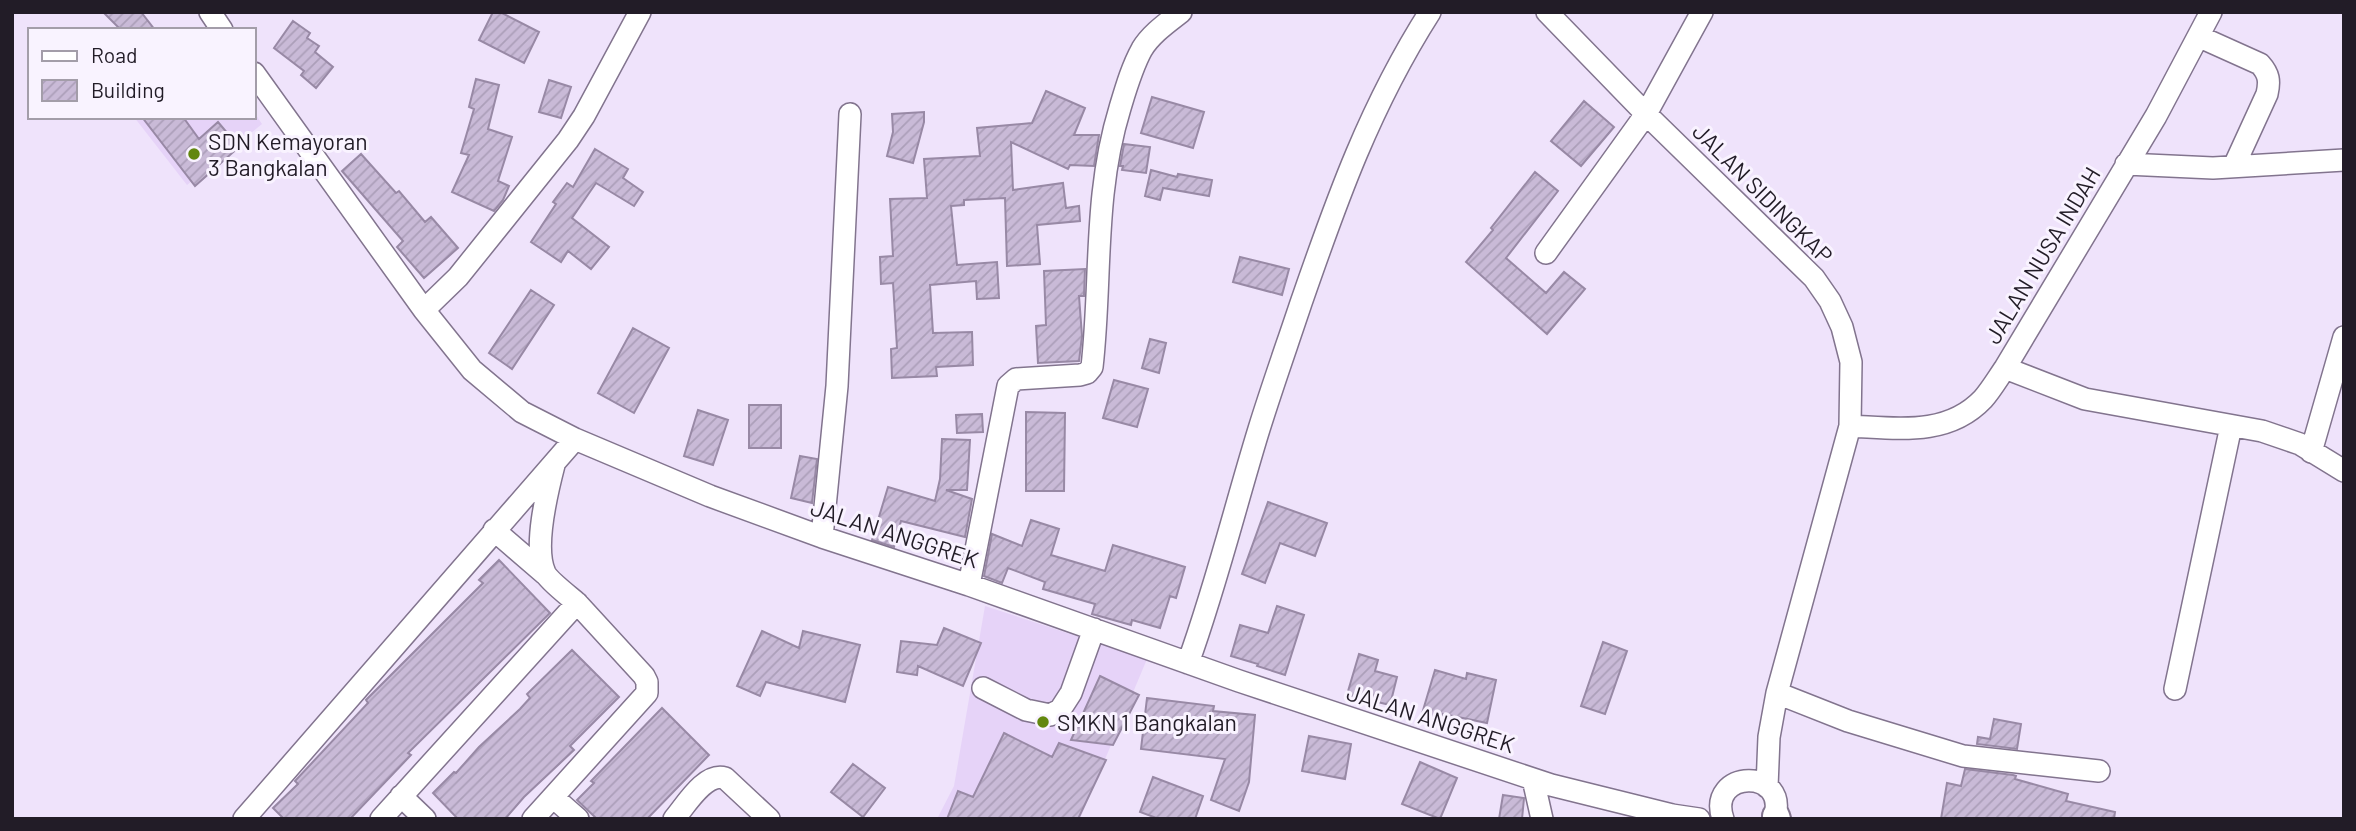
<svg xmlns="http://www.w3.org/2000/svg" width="2356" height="831" font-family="Barlow,sans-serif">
<defs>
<pattern id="building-hatch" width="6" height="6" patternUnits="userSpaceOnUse" patternTransform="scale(1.75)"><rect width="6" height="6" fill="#c9bad7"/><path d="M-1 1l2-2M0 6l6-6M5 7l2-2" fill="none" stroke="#ac9fb9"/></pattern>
</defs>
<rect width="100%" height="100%" fill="#efe3fb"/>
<!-- built -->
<path fill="#e6d3f8" d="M254,112L262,124L187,185L134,117H254Z
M985,606L1147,659L1080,819H937L954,786Z"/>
<!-- building -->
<path fill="url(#building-hatch)" stroke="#9889a5" stroke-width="2" d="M103,12H141L155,30H121Z
M493,12H500L539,32L524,63L479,40Z
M293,21L310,33L307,38L319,46L315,52L333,67L316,88L301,75L304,71L274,48Z
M476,79L499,85L488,129L512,137L498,181L509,186L503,200L494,211L452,192L469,155L461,153L474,109L469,107Z
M549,80L571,87L561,118L539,112Z
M1046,91L1085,108L1074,135H1099L1094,166L1070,165L1068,169L1011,142L1013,190L1063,183L1066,208L1079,206L1080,221L1037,225L1040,264L1007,266L1005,198L964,200V205L951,206L957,265L997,262L999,298L977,299L976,281L930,285L933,333L972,332L973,365L936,367L937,376L892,378L891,349L897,348L893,283L881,284L880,257L893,256L890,199L927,198L924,159L980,156L977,128L1032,123Z
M1152,97L1204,112L1193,148L1141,133Z
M1584,101L1614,127L1581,166L1551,141Z
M924,112V122L913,163L887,156L893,132L892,114Z
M142,117H183L199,139L218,122L239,147L195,186Z
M1124,144L1150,147L1146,173L1122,170L1123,166H1120Z
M595,149L628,169L623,178L643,192L634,206L596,183L572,218L609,247L591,269L568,251L561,262L531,242L556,204L553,202L567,183L573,187Z
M361,154L396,193L399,191L425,222L431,217L458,248L424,278L397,247L403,241L342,171Z
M1151,170L1177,177L1178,174L1212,180L1209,196L1163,188L1160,200L1145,196Z
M1535,172L1558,191L1506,258L1546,293L1564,272L1585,289L1547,334L1466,262L1493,230L1491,228Z
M1240,257L1289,269L1282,295L1233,282Z
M1085,269L1084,296H1079L1082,336L1079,361L1038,363L1036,326L1046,325L1044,271Z
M531,290L554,305L512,369L489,353Z
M633,328L669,348L634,413L598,393Z
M1150,339L1166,343L1159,373L1142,368Z
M1114,380L1148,389L1137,427L1103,418Z
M749,405H781V448H749Z
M698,410L728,420L713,465L684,456Z
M1026,412L1065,413L1064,491H1026Z
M982,414L983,432L957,433L956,415Z
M942,439L970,440L967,490H946L972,499L965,537L901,521L894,547L872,540L888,487L935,501L940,479Z
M800,456L817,459L812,503L791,498Z
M1268,502L1327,523L1315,556L1280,543L1265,583L1242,574Z
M1031,520L1059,529L1051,555L1105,571L1113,545L1185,567L1176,598L1170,596L1160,628L1132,620L1131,625L1092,614L1095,604L1043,589L1045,582L1008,568L1002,583L984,576L992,534L1022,546Z
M499,560L550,613L408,753L411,755L350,819H284L273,808L298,784L295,781L368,703L366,700L483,583L479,580Z
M1277,606L1304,615L1285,675L1257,666L1258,664L1231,656L1240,625L1268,633Z
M944,628L981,643L963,686L918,666L917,675L897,672L901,641L937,645Z
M762,631L799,648L803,631L860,645L845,702L766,682L760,696L737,686Z
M1603,642L1627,651L1605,714L1581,706Z
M572,650L619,697L570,746L574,750L524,797L505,819H458L433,793L454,772L456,773L479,747L520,709L530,698L527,694Z
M1359,654L1378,660L1375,671L1397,677L1390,705L1365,699L1364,704L1346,698Z
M1435,670L1466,679L1467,673L1496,680L1487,723L1443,714L1440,722L1421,717Z
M1100,676L1139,695L1113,745L1071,740Z
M1147,698L1214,706L1213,711L1255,715L1249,782L1239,811L1211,800L1225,759L1141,749Z
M662,708L709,755L647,819H597L577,800L594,783L591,781Z
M1994,719L2021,724L2017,749L1977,744L1978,737L1990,739Z
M1004,733L1052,757L1059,743L1106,760L1078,819H947L958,791L973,797Z
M1309,736L1351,744L1345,779L1302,771Z
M1420,762L1457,778L1440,819L1402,804Z
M853,764L885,788L863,817L831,792Z
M1965,769L2013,775L2016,776L2015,779L2068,794L2066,801L2115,812L2114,819H1941L1947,783L1961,786Z
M1153,777L1203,796L1195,819H1159L1140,812Z
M1503,795L1524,798L1522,819H1499Z"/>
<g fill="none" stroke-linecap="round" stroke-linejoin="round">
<!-- minor casing -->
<g stroke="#82748e" stroke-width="24">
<path id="minor" d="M210,12L222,30
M1547,12L1646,114L1814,278L1830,301L1842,327L1851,362L1850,426L1777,693L1769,737L1767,787
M2200,37L2260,64C2269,74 2270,81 2267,94L2234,166
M254,73L424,310L472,370L522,412L575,439L710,496L822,537L969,585L1239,681L1551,785L1672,815L1699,819
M2126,164L2213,168L2344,160
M1546,253L1646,114L1702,12
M424,310L458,277L568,140L584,116L640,12
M2005,368L2085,399L2262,431L2300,444L2344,471
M1850,426C1896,428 1947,437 1983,399C1991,390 1998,378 2005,368L2156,116L2211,12
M2311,452L2344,337
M494,530L545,574
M822,537L837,386L850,114
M969,585L1008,386L1016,379L1080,375L1087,373L1092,367C1102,279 1093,196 1120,108C1126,88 1132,67 1142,49C1151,34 1167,23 1181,12
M1188,663C1216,586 1235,507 1259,429C1272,387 1287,345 1301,303C1337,199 1370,106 1430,12
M983,688L1026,710L1050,715L1060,710L1071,693L1094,629
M2175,689L2231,426
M1777,693L1848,721L1963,756L2099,771
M1533,779L1542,819
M401,796L425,819
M553,797L578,819
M244,819L575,439
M381,819L577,603C569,596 549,581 545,573C533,547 547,492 554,465
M533,819L647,693V682L644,676L577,603
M674,819C686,805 705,772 725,778L769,819
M1723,819C1706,769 1791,767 1774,819"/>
</g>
<!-- major casing -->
<g stroke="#82748e" stroke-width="30">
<path id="major" d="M1776,816L1777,819"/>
</g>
<!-- minor -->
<use href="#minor" stroke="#fff" stroke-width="21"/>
<!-- major -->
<use href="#major" stroke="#fff" stroke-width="26"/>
</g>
<!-- markers -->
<g fill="#62870e" stroke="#f9f3ff" stroke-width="2.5">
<circle cx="194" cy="154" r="7"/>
<circle cx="1043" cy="722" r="7"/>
</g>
<g text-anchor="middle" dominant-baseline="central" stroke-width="6" stroke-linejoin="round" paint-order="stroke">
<!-- poi labels -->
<g font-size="23" fill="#221c27" stroke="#f9f3ff" text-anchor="start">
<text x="208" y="141">SDN Kemayoran<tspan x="208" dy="26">3 Bangkalan</tspan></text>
<text x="1057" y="722">SMKN 1 Bangkalan</text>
</g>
<!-- street labels -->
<g font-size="23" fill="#221c27" stroke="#f9f3ff">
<text transform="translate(1763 193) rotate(45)">JALAN SIDINGKAP</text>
<text transform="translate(2042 255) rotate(-59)">JALAN NUSA INDAH</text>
<text transform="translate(895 533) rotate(18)">JALAN ANGGREK</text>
<text transform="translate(1431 718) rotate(18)">JALAN ANGGREK</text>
</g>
</g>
<!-- border -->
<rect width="2356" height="831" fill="none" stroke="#221c27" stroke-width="28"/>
<!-- legend -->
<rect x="28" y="28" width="228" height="91" fill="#f9f3ff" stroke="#a39da9" stroke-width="2"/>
<rect x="42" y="51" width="35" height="10" fill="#ffffff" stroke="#a39da9" stroke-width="2"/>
<text x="91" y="63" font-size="21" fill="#221c27">Road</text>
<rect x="42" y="80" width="35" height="21" fill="url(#building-hatch)" stroke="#a39da9" stroke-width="2"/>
<text x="91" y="98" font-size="21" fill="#221c27">Building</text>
</svg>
